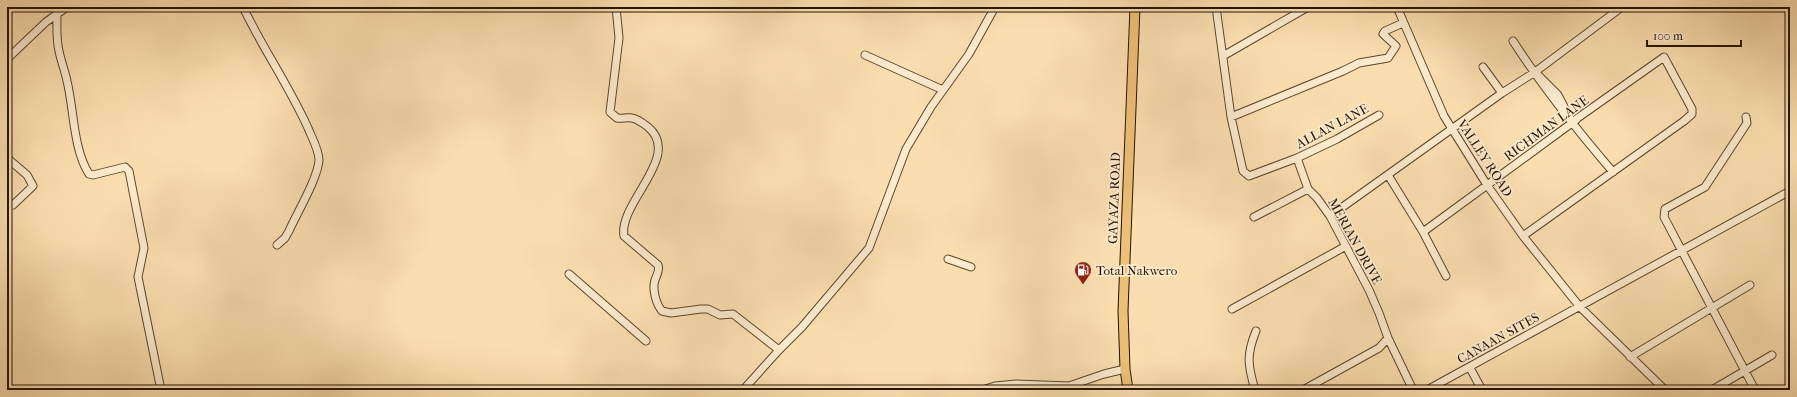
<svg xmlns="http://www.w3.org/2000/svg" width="1797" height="397" font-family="'IM FELL French Canon',serif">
<rect width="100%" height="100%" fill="#fbdeb0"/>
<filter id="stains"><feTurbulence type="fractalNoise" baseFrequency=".005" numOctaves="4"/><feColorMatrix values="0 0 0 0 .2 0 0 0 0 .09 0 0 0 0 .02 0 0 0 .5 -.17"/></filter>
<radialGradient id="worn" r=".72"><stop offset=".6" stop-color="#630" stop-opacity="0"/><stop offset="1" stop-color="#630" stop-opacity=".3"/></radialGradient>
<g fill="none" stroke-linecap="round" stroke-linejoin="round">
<!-- minor casing -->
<g stroke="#5a462d" stroke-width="9">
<path id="minor" d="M243,7C263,49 289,86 308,128C312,138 319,150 319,160C318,178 297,213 289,231L285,238L277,245
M616,7L619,38L610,112L617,118C622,119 627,117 632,118C638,119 644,124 648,127C683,156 618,203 624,236L658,265C660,271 657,274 655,280C652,289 656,304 662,311L671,313L701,309H708L720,315L733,314L779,350
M1216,7L1231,117L1243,171L1249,176L1297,158L1308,189L1317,198L1330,216L1369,290L1379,313L1388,338L1413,390
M1397,7L1444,116L1487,185L1523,236L1580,307L1665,390
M1785,7L1790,12
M57,14C57,26 56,39 59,51C61,61 65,71 67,81C74,109 73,149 89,174L93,175L125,167L129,171L144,248L138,277L161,390
M1513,41C1544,89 1576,129 1613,172
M865,55L943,90
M1223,56L1308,7
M7,59L46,22L67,7
M1483,67L1502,93
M1231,117L1343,71L1359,63L1388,58L1396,46L1383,34L1385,31L1403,23
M1746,117L1747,123L1705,187L1665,209L1664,217L1755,390
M7,158L27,175L33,186L13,205
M1297,158L1337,139L1379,115
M1388,175L1423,232L1446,276
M1330,216L1502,93L1535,72
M1254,217L1308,189
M1423,232L1576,120
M1523,236L1684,121L1692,114V109L1664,57L1572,122L1558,95L1535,72L1622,7
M948,259L971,267
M569,274L646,341
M1232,309L1346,246
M1630,357L1750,285
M1470,368L1482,390
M743,390L779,350L802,327L869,248L906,149L931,107L969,54L995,7
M982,390L995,386L1016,384L1069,386L1104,374L1125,369
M1255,390C1248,366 1246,355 1256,331
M1303,390L1379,348L1388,338
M1427,390L1790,191
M1712,390L1772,355"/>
</g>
<!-- major casing -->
<g stroke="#251301" stroke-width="11">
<path id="major" d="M1128,390L1125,369L1123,311L1135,7"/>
</g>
<!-- minor -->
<use href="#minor" stroke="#fceacc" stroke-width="7"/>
<!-- major -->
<use href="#major" stroke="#eebf78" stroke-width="9"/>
</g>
<!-- icons -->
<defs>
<g id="fuel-pin" transform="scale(0.9)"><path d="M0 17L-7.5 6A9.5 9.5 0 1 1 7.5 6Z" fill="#8f2418" stroke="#fceacc"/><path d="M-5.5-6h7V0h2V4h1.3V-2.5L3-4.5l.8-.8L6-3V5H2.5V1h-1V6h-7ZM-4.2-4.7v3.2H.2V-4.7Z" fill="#fff"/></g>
</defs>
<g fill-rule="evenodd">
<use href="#fuel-pin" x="1083" y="270"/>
</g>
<g text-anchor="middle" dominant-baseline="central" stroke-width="3.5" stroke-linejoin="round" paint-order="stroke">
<!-- street labels -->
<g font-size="13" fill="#251301" stroke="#fceacc">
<text transform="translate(1332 126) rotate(-28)">ALLAN LANE</text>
<text transform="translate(1546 128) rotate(-36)">RICHMAN LANE</text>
<text transform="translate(1485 158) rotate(57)">VALLEY ROAD</text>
<text transform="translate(1114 198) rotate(-88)">GAYAZA ROAD</text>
<text transform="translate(1355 241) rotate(61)">MERIAN DRIVE</text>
<text transform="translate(1498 338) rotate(-29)">CANAAN SITES</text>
</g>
<!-- poi labels -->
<g font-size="13" fill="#251301" stroke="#fceacc" text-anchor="start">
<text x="1096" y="270">Total Nakwero</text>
</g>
</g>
<!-- margin -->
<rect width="1797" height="397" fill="none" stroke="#fbdeb0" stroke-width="24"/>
<rect x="8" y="8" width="1781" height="381" fill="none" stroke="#251301" stroke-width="2"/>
<rect x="12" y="12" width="1773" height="373" fill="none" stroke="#251301"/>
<!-- scale -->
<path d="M1647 40v6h94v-6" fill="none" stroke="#251301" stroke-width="2"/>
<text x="1653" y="40" font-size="12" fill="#251301" stroke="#fceacc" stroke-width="3" paint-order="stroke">100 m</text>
<rect width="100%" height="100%" filter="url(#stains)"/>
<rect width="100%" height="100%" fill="url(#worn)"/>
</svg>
